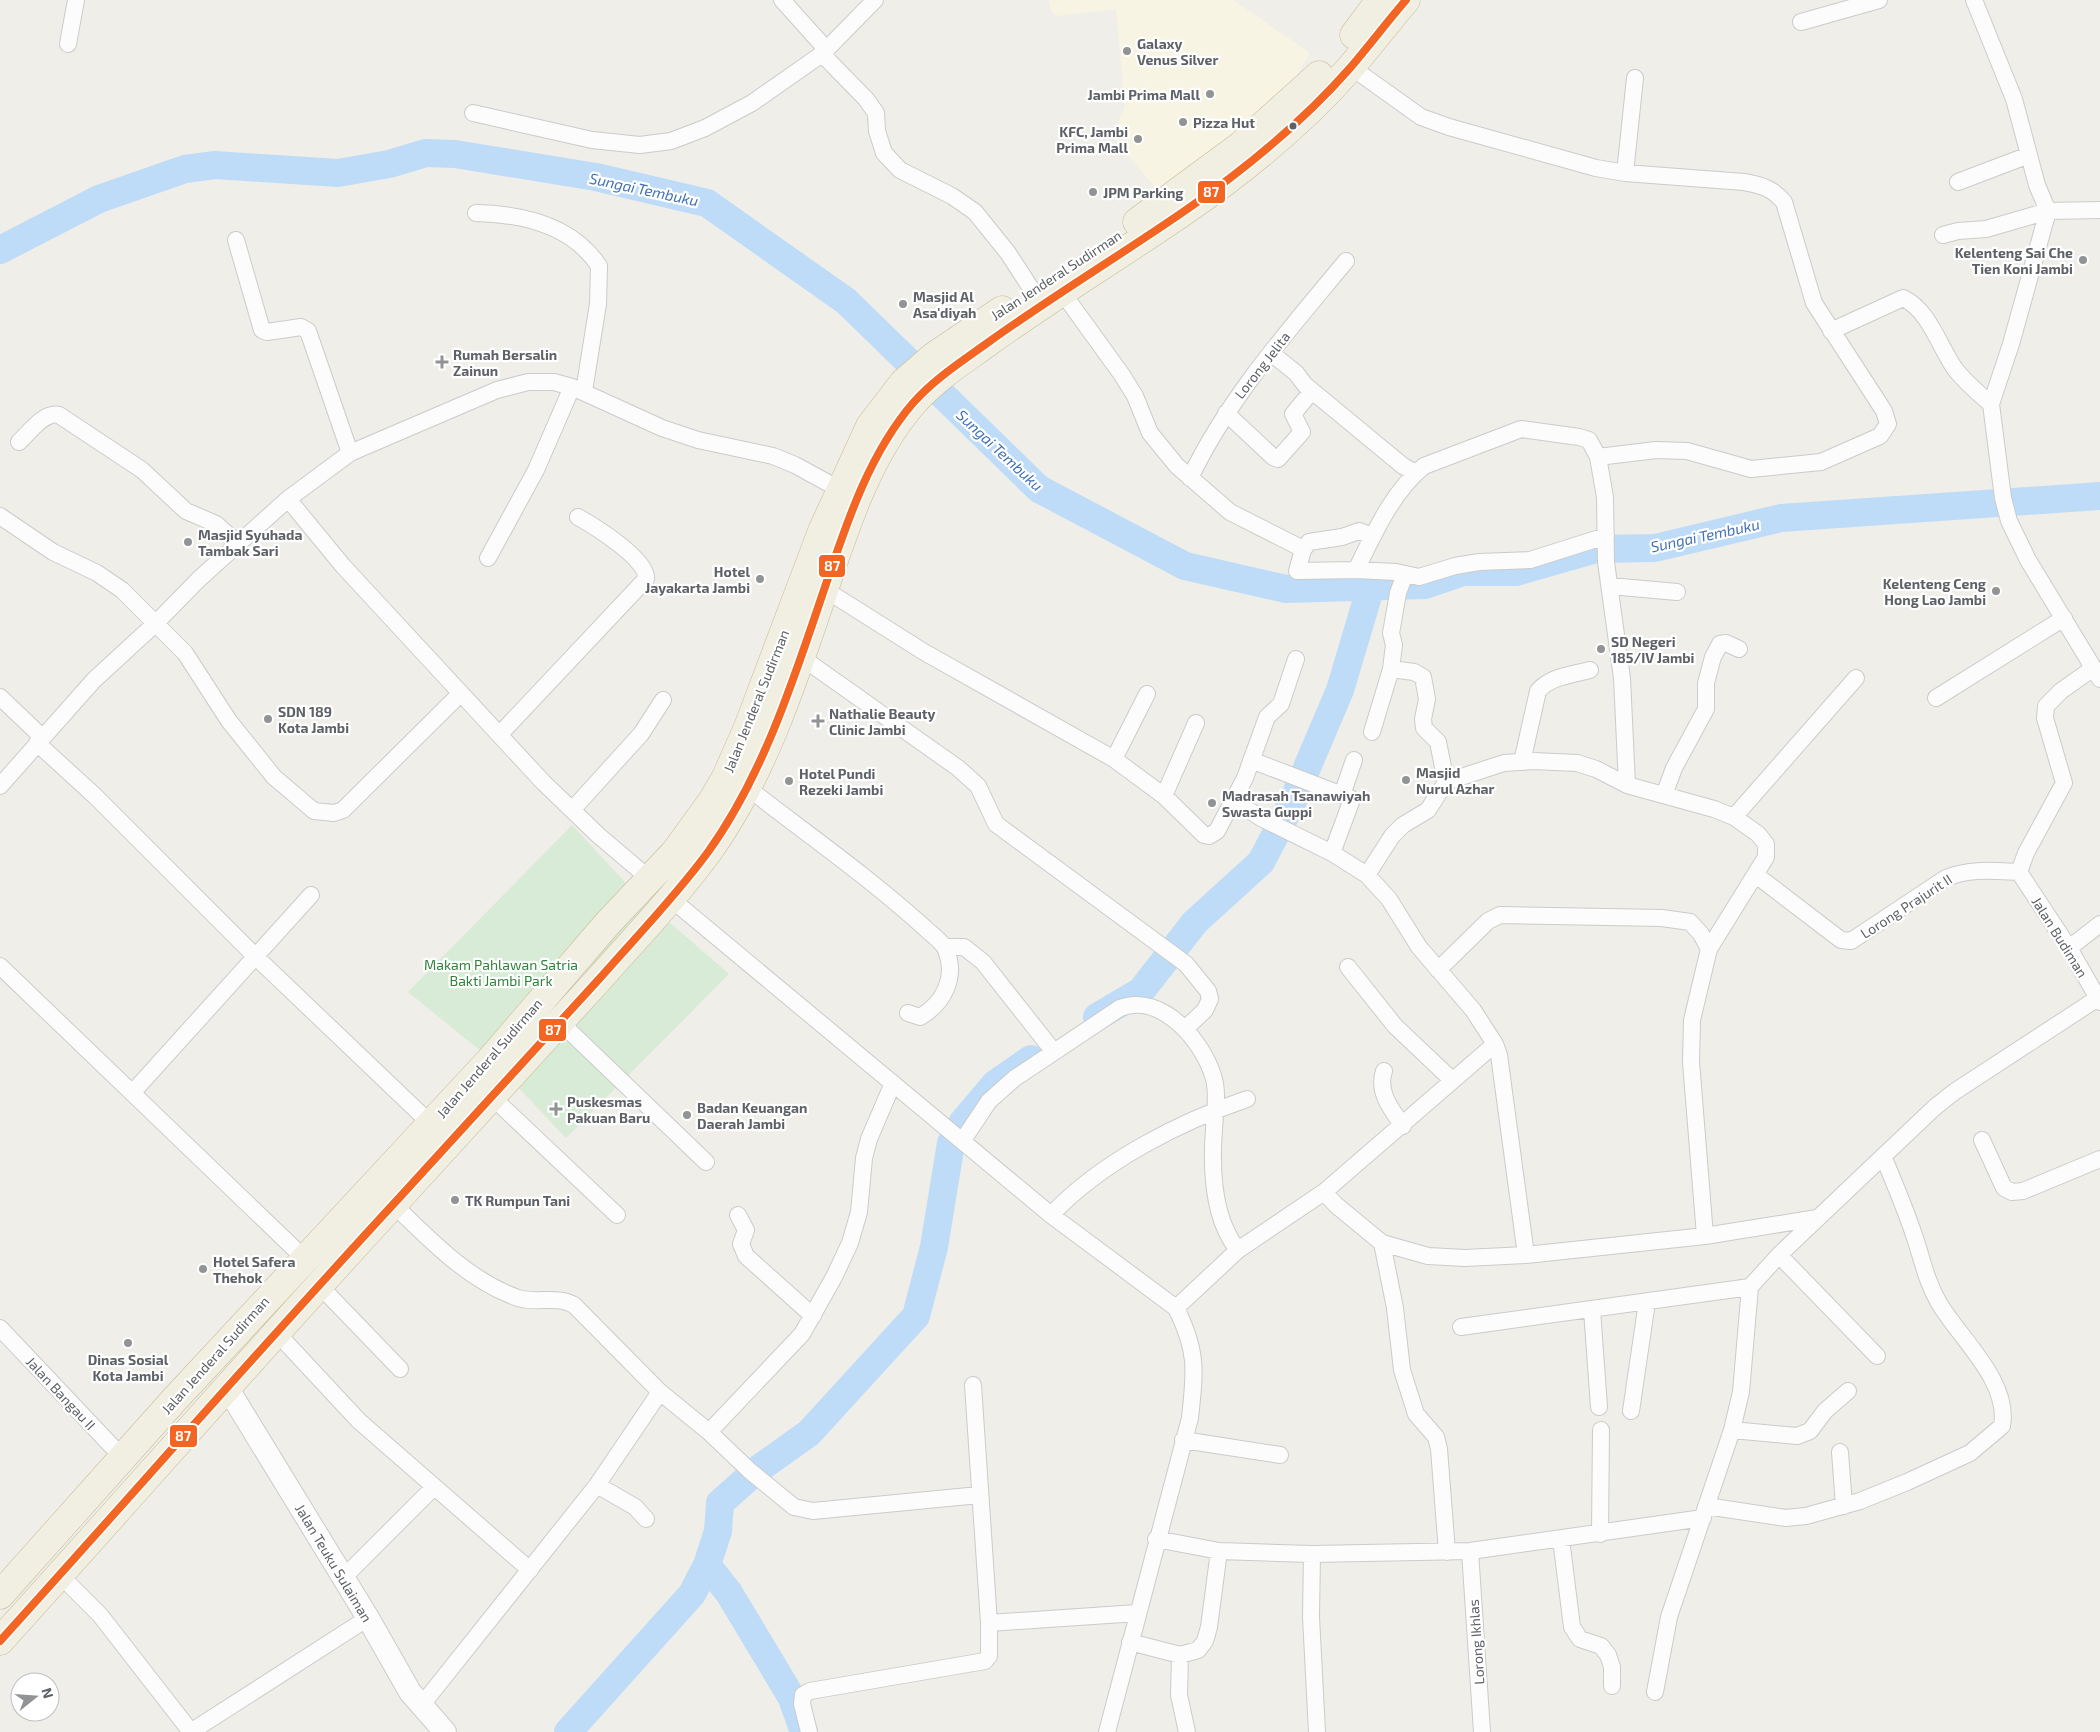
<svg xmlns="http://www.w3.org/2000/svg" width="2100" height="1732" font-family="'Exo 2',sans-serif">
<rect width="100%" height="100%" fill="#efeee9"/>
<!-- commercial -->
<path fill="#f8f4e3" d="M1049,0H1233L1310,53L1298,73L1309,82L1166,200L1116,141L1120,117L1125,107L1116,9L1056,16L1051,10Z"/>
<!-- green -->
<path fill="#d7ebd6" d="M572,825L636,894H642L662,916L729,974L566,1138L492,1060L408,992Z"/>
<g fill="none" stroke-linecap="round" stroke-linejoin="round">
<!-- river -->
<path stroke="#bedcf8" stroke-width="28" d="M0,250L99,199L185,169L215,165L338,173L389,164L426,153L455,154L596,177L707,203L846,301L1039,489L1185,566L1286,589L1425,585L1463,572H1516L1596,549L1655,548L1781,518L2100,496
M1097,1017L1141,991L1195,922L1261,862L1292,803L1340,690L1371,586
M962,1123L995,1084L1031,1059
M707,1565L729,1593L792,1698L804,1732
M568,1732L692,1594L707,1565L718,1531L720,1503L757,1470L809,1433L916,1316L934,1247L951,1143"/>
<!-- street casing -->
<g stroke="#cbcbcb" stroke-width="18">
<path id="street" d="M782,0L826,49
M1974,0L2014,99L2037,185L2048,211L2011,344L1991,404L2003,498L2009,521L2028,560L2100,679
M1801,22L1879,0
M68,44L76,0
M822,54L866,99L876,113L877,131L884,153L900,170L952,196L975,212L1008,253L1032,290
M1351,67L1421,117L1449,127L1596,168L1625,173L1744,182C1762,185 1773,189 1784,202L1814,303L1884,411L1888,424L1880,436L1821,462L1751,469L1687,451L1656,450L1598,457
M473,113L592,140L640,145L671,141L705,128L752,103L822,54L875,0
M1625,173L1635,78
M1958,182L2029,155
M476,213C523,214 572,225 599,266L598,304L584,391
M1943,235L1958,231L1986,229L2048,211L2100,210
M236,240L262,330L267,332L301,327L308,331L350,453
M1062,292L1122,375L1135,396L1150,433L1177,466L1230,512L1303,549
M1831,331L1903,298C1929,310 1939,346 1955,369C1966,383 1978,393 1991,404
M1271,353L1296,373L1305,385L1403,466L1416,473
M1226,413L1273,457L1278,459L1302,432L1293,414L1312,391
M19,442C29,433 44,411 59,415L142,470L186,511L216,524L238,544
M1190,478C1229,397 1289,330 1346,261
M288,499L343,566L543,782L598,835L651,880
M0,516L53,552L97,573L122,590L185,653L229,721L274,777L314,811L334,813L343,810L461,693
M1373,536L1359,531L1342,537L1309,542L1303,550L1297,571L1356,570C1374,534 1392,492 1424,466L1521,429L1579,437L1589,440L1598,457L1605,497L1606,562L1622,678L1627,785
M488,558L536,470L572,387
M1356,570L1396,572L1419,577L1455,566L1479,562L1530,560L1606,536
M1610,586L1677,592
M824,589L924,652L1114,759L1164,796L1196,723
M801,657L958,768L978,786L996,824L1186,964L1208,991L1210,999L1205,1010L1185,1029
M1391,669L1414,672L1423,677L1427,699L1423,719L1424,728L1438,742L1446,782
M0,697L42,737
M1936,698L2064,618
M1372,732L1391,669L1394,645L1391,633L1398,593L1405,574
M500,734L646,579C649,560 594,526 578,517
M37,743L95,796L256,957L431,1124
M1114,759L1147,694
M1251,760L1350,798L1351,802L1332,853
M1522,762L1538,691C1551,676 1571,675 1590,670
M0,786L94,680L156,623L199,579L288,499L350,453L497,390L528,382H554L572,387L662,428L698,440L773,456L795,465L839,489
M748,788C807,834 870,878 925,928C931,934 943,942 946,950C957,977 944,1003 920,1017L908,1013
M1342,795L1354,760
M1664,795L1674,768L1706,709V683L1713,657L1720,644L1726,643L1739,649
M1164,796L1204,835L1209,836L1217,831L1245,778L1267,717L1281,704L1296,659
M1233,800L1261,818L1332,853L1367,875L1389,899L1419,947L1473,1010L1495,1044L1324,1192
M572,810L641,734L663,700
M1734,817L1856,678
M2019,872L2026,853L2064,783L2045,718L2046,706L2061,691L2092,669
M2019,872L2069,948L2100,1002
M1367,875L1392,836L1403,825L1428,810L1446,782L1504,763L1533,761L1577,763L1596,769L1627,785L1714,809L1734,817L1758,834L1766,844V857L1709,949
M1756,875L1841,940L1851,941L1946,878C1970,868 1994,871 2019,872
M670,898L1051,1215L1176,1308C1198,1352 1195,1371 1190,1418L1107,1732
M945,947H964L983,962L1054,1052
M2069,948L2100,924
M0,966L304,1258
M1348,967L1395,1026L1452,1080
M1438,970L1488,921L1500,915L1662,918L1690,922L1701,934L1709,949L1692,1020L1691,1062L1705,1236
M560,1022L706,1162
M1495,1044L1499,1055L1526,1255
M1384,1071C1377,1092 1391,1109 1403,1126
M133,1092L311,895
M492,1097L617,1215
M963,1140L989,1101L1015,1078L1120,1008C1162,992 1204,1042 1214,1079C1218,1094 1215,1113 1214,1129C1211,1168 1212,1218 1238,1250
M1982,1140L2004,1188L2012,1192L2023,1191L2100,1159
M393,1204C430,1240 469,1281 518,1298C537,1304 557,1295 574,1305L660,1392L709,1432L750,1471L794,1507L813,1511L979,1495
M738,1215L746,1230L741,1244L746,1256L813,1316
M1051,1215C1101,1162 1179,1122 1247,1099
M1382,1243L1395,1308L1402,1370L1416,1414L1436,1437L1439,1449L1447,1552
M1779,1255L1877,1356
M319,1285L400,1369
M1176,1308L1238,1250L1324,1192L1336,1205L1382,1243L1428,1256L1465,1258L1526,1255L1705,1236L1817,1218
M1592,1310L1599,1407
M1461,1327L1750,1287
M0,1328L123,1458
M276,1332L359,1421L530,1570
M1631,1411L1647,1302
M1732,1430L1797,1436L1810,1431L1825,1411L1848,1391
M709,1432L802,1334L834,1277L850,1243L859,1212L864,1158L869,1139L893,1083
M1183,1440L1280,1455
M1840,1452L1844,1506
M597,1485L635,1507L646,1519
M1706,1506L1786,1518L1806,1516L1860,1501L1907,1482L1970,1453L2002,1426C2010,1381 1960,1339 1939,1303C1926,1281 1922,1258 1914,1235C1905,1208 1894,1182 1883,1156
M1600,1534L1601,1430
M1156,1539L1219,1551L1312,1554L1470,1551L1703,1518
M1561,1539L1572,1627L1580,1639L1601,1646L1608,1655L1612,1667V1686
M1470,1551L1482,1732
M1312,1554L1311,1617L1317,1732
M60,1575L100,1615L191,1732
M344,1577L434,1487
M989,1623L1137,1613
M1130,1642L1180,1655L1198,1650L1205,1641L1209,1627L1219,1551
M1180,1655L1179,1695L1187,1732
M1655,1692L1669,1617L1732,1430L1741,1392L1750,1287L1779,1255L1934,1108L1954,1092L2098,998
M421,1706L597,1485L660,1392
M192,1731L368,1618
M809,1732L802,1704L803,1695L810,1691L985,1661L989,1656V1623L973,1385"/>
</g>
<!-- secondary casing -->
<g stroke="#cbcbc9" stroke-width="24">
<path id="secondary" d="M228,1389L368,1618L410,1692L445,1732"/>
</g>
<!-- highway casing -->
<g stroke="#c7bb95" stroke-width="29">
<path id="highway" d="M1354,35L1380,0
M1137,222L1240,146L1319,75
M0,1595L175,1399L491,1059L607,924L675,852L712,801L726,777L748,727L822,531L870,426L903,383L934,356L1002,310
M0,1641C133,1494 264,1344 399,1198C466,1125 533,1052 600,978C636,937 675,897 708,852C765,773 796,672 827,581C848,519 870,453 913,403C935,378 964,360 990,341C1053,296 1119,256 1183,212C1244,170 1301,124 1350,68C1369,46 1387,22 1406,0"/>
</g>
<!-- street -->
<use href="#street" stroke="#fdfcfc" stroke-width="16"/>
<!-- secondary -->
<use href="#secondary" stroke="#fdfcfc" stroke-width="22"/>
<!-- highway -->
<use href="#highway" stroke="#f1eee2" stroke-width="28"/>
<!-- bus-1 casing -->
<g stroke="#fff" stroke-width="11">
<path id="bus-1" d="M0,1641C133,1494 264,1344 399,1198C466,1125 533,1052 600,978C636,937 675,897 708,852C765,773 796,672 827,581C848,519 870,453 913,403C935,378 964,360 990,341C1053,296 1119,256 1183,212C1244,170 1301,124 1350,68C1369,46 1387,22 1406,0"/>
</g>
<!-- bus-1 -->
<use href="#bus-1" stroke="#f26522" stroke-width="8"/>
</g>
<!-- markers -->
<g fill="#919394" stroke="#fff" stroke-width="2">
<circle cx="1127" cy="51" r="5"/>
<circle cx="1210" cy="94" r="5"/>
<circle cx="1183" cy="122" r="5"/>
<circle cx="1138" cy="139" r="5"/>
<circle cx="1093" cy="192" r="5"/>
<circle cx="2083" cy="260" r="5"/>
<circle cx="903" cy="304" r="5"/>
<path d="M439.5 354.5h5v5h5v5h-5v5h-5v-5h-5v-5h5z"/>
<circle cx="188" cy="542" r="5"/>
<circle cx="760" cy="579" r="5"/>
<circle cx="1996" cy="591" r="5"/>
<circle cx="1601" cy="649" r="5"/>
<circle cx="268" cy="719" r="5"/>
<path d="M815.5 713.5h5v5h5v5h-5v5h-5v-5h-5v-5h5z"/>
<circle cx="1406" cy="780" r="5"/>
<circle cx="789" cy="781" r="5"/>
<circle cx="1212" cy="803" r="5"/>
<path d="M553.5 1101.5h5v5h5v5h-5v5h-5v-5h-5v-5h5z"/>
<circle cx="687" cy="1115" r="5"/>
<circle cx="455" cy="1200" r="5"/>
<circle cx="203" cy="1269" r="5"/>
<circle cx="128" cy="1343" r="5"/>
</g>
<circle fill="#5e6267" stroke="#fff" stroke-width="2" cx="1293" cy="126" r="4.5"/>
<g text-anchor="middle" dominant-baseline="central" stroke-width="4.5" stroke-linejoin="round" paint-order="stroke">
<!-- poi labels -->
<g font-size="14" font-weight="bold" fill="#5e6267" stroke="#fff" text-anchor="start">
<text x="1137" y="43">Galaxy<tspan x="1137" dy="16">Venus Silver</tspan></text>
<text x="1200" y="94" text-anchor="end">Jambi Prima Mall</text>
<text x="1193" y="122">Pizza Hut</text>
<text x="1128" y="131" text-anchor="end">KFC, Jambi<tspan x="1128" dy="16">Prima Mall</tspan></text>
<text x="1103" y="192">JPM Parking</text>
<text x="2073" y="252" text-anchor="end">Kelenteng Sai Che<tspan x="2073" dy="16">Tien Koni Jambi</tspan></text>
<text x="913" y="296">Masjid Al<tspan x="913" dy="16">Asa'diyah</tspan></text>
<text x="453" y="354">Rumah Bersalin<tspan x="453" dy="16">Zainun</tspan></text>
<text x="198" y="534">Masjid Syuhada<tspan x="198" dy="16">Tambak Sari</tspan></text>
<text x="750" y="571" text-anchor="end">Hotel<tspan x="750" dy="16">Jayakarta Jambi</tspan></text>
<text x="1986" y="583" text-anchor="end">Kelenteng Ceng<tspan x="1986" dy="16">Hong Lao Jambi</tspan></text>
<text x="1611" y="641">SD Negeri<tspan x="1611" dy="16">185/IV Jambi</tspan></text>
<text x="278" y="711">SDN 189<tspan x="278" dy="16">Kota Jambi</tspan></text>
<text x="829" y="713">Nathalie Beauty<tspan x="829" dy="16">Clinic Jambi</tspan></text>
<text x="1416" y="772">Masjid<tspan x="1416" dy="16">Nurul Azhar</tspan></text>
<text x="799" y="773">Hotel Pundi<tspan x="799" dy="16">Rezeki Jambi</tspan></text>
<text x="1222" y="795">Madrasah Tsanawiyah<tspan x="1222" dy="16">Swasta Guppi</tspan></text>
<text x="567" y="1101">Puskesmas<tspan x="567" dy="16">Pakuan Baru</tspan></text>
<text x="697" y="1107">Badan Keuangan<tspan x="697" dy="16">Daerah Jambi</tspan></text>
<text x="465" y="1200">TK Rumpun Tani</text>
<text x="213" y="1261">Hotel Safera<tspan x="213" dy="16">Thehok</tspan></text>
<text x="128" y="1359" text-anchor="middle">Dinas Sosial<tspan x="128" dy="16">Kota Jambi</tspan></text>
</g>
<!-- street labels -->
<g font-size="14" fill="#5e6267" stroke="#fff">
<text transform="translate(1056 275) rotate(-33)">Jalan Jenderal Sudirman</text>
<text transform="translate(1262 365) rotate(-52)">Lorong Jelita</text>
<text transform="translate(756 701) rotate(-68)">Jalan Jenderal Sudirman</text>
<text transform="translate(1906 906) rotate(-33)">Lorong Prajurit II</text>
<text transform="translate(2060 937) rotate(58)">Jalan Budiman</text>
<text transform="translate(489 1058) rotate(-49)">Jalan Jenderal Sudirman</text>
<text transform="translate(215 1355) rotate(-48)">Jalan Jenderal Sudirman</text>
<text transform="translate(61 1393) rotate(47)">Jalan Bangau II</text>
<text transform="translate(334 1563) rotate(59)">Jalan Teuku Sulaiman</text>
<text transform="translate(1476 1642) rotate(-94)">Lorong Ikhlas</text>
</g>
<!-- park labels -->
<g font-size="14" fill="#32823b" stroke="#fff">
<text x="501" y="964">Makam Pahlawan Satria<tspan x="501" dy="16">Bakti Jambi Park</tspan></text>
</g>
<!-- water labels -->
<g font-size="15" font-style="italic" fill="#4272b5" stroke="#fff">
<text transform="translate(644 189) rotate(12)">Sungai Tembuku</text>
<text transform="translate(1000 450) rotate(43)">Sungai Tembuku</text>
<text transform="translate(1705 535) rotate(-12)">Sungai Tembuku</text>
</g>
</g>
<g stroke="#fff" stroke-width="2">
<rect x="1197" y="180" width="29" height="24" rx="5" fill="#f26522"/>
<rect x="818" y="554" width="28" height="24" rx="5" fill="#f26522"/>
<rect x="538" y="1018" width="29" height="24" rx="5" fill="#f26522"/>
<rect x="169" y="1424" width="29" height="24" rx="5" fill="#f26522"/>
</g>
<g font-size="14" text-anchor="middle" font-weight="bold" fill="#fff">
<text x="1211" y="197">87</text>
<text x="832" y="571">87</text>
<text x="553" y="1035">87</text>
<text x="183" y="1441">87</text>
</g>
<!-- north arrow -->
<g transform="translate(35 1697) rotate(73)"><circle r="24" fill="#ffffff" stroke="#bfc0c2"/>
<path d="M0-4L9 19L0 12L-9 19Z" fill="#919394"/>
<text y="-8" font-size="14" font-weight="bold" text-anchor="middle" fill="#5e6267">N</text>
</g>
</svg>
